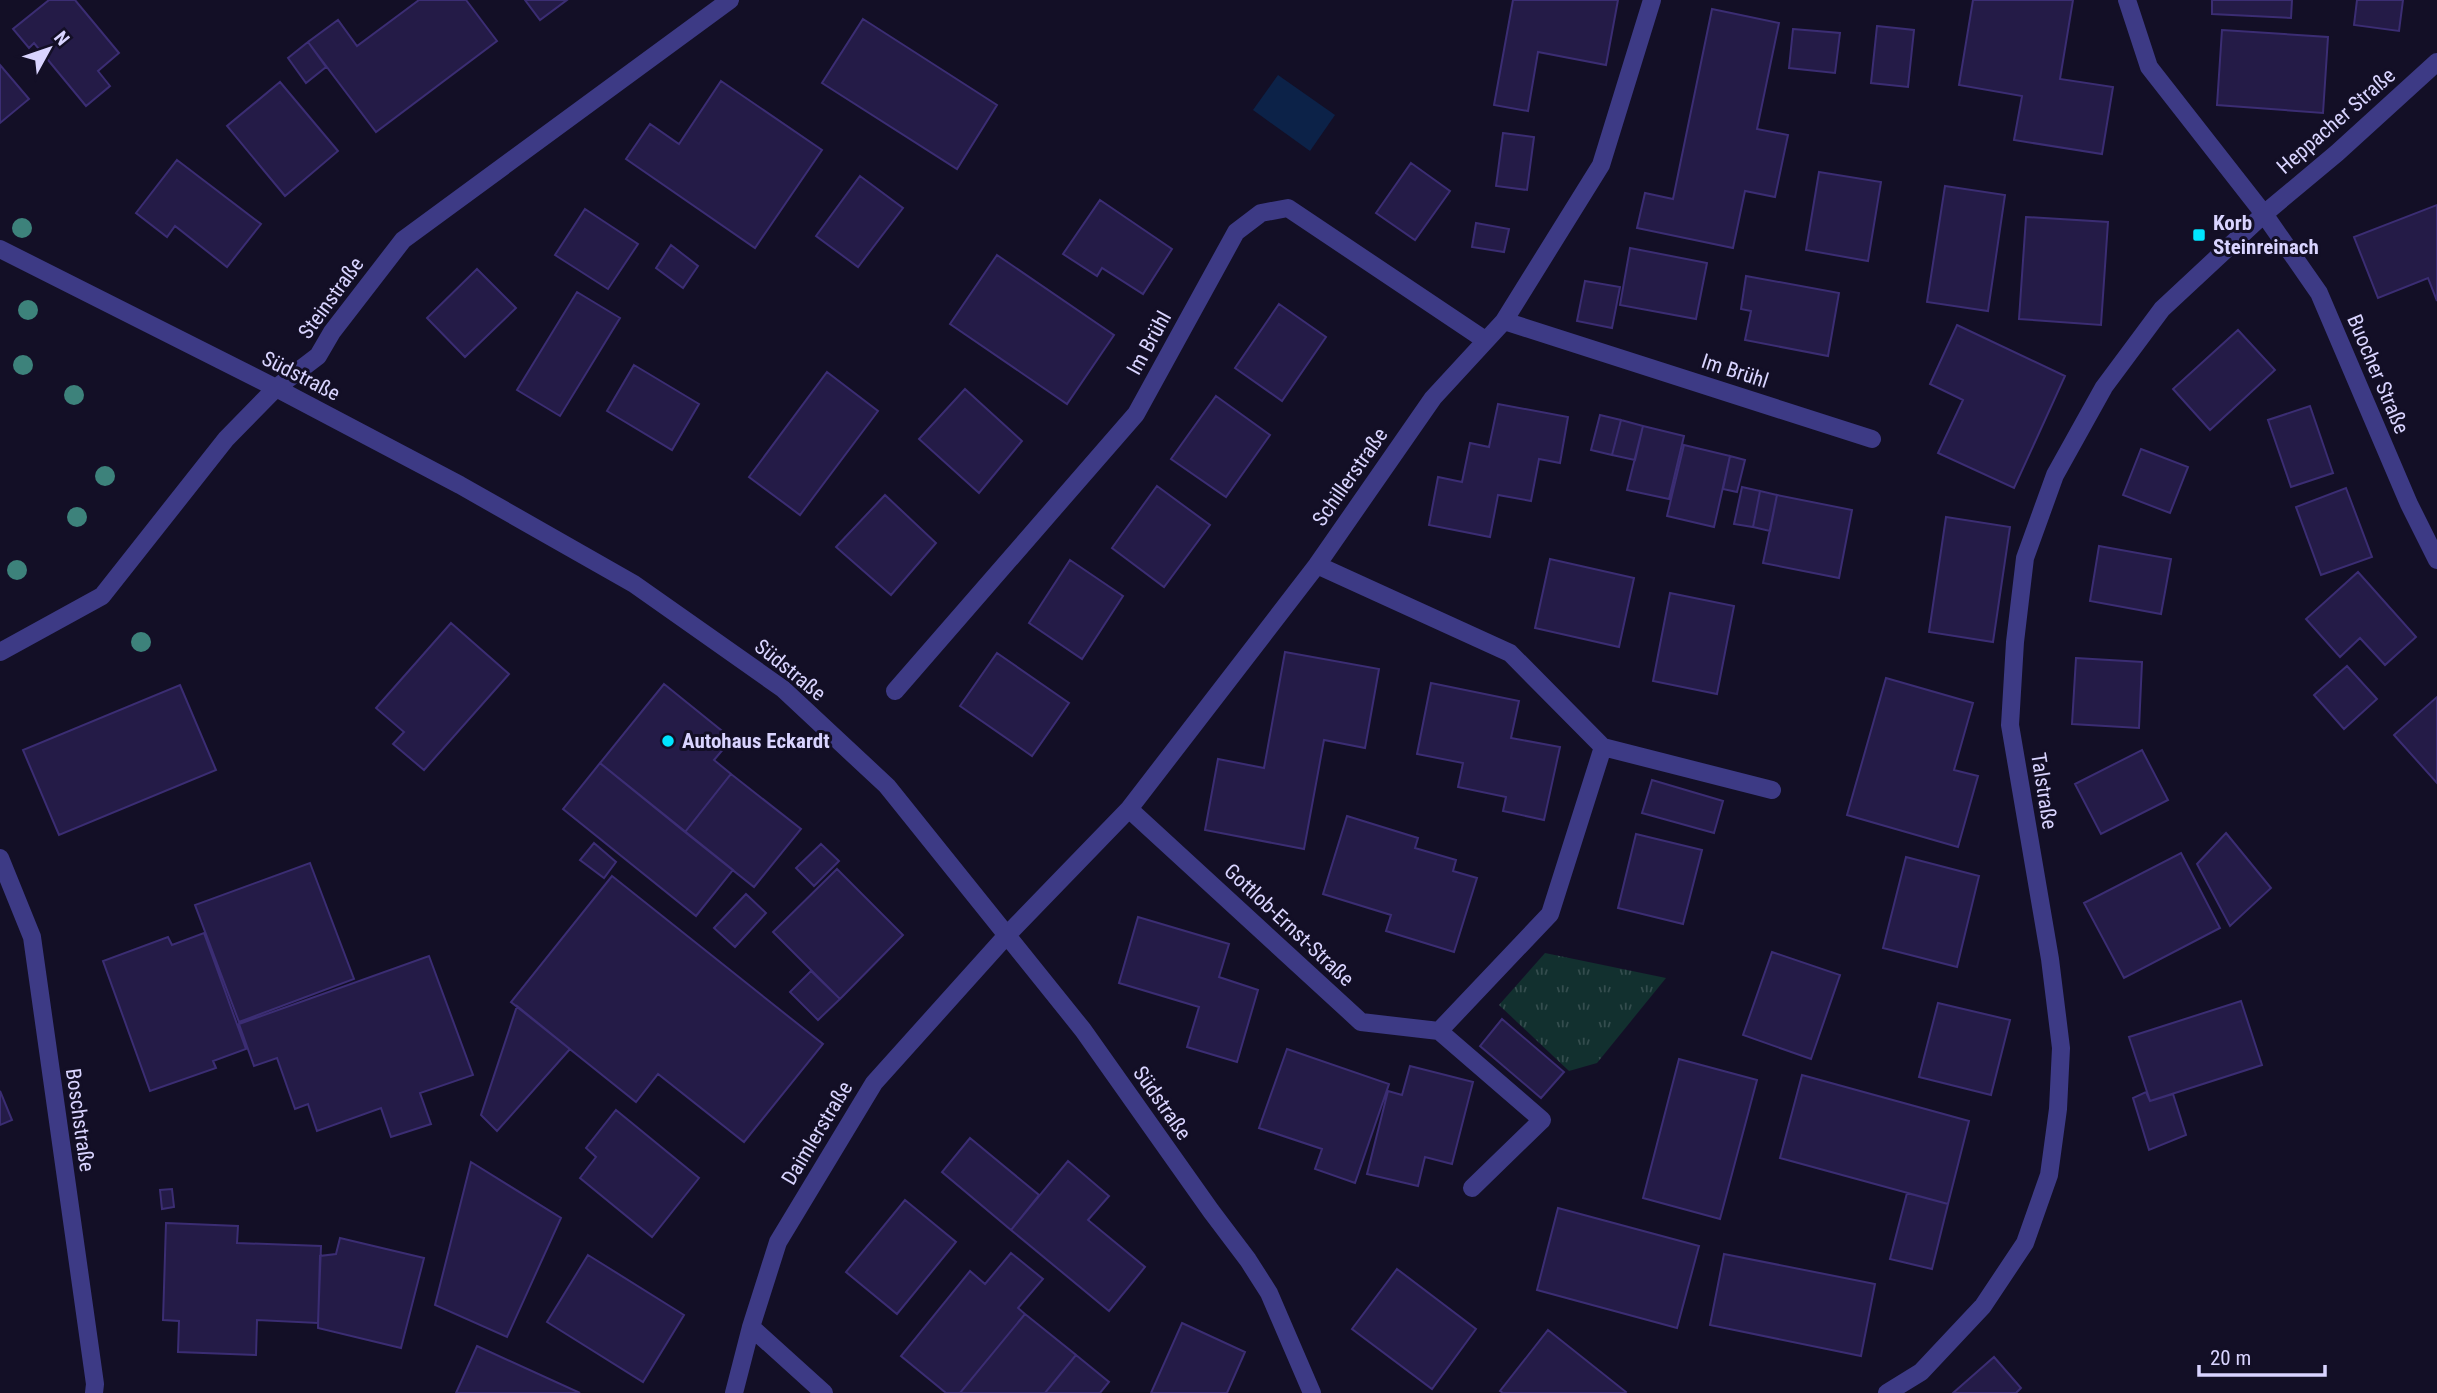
<svg xmlns="http://www.w3.org/2000/svg" width="2437" height="1393" font-family="'Roboto Condensed',sans-serif">
<defs>
<pattern id="park-tufts" width="24" height="20" patternUnits="userSpaceOnUse" patternTransform="scale(1.75)"><rect width="24" height="20" fill="#12302f"/><path d="M3 7l-1-3M5 7V3M7 7l1-3M15 17l-1-3M17 17v-4M19 17l1-3" fill="none" stroke="#344d4e"/></pattern>
</defs>
<rect width="100%" height="100%" fill="#130f26"/>
<!-- park -->
<path fill="url(#park-tufts)" d="M1545,953L1666,978L1597,1063L1569,1071L1499,1005Z"/>
<!-- water -->
<path fill="#0c2248" d="M1278,75L1335,115L1310,151L1253,110Z"/>
<!-- building -->
<path fill="#241b47" stroke="#3b2d73" stroke-width="2" d="M49,0H75L119,53L98,71L110,86L86,106L34,43L29,48L13,29Z
M419,0H466L497,41L376,132L308,42L338,20L357,46Z
M525,0H567L540,20Z
M1513,0H1618L1606,65L1538,52L1528,111L1494,105Z
M1973,0H2073L2060,79L2113,87L2102,154L2014,140L2022,96L1959,85Z
M2212,0H2292L2291,18L2212,14Z
M2357,0H2403L2399,31L2354,25Z
M1712,9L1779,23L1757,129L1788,135L1775,197L1745,191L1733,248L1637,228L1645,193L1673,199Z
M863,19L997,105L957,169L822,83Z
M1877,26L1914,30L1908,87L1871,83Z
M1793,29L1840,33L1835,73L1789,68Z
M2222,30L2328,37L2323,113L2217,105Z
M308,42L326,67L306,83L288,58Z
M0,65L29,99L0,123Z
M721,81L822,150L755,248L626,159L650,124L679,144Z
M280,82L338,151L285,196L227,126Z
M1503,133L1534,137L1527,190L1496,186Z
M177,160L261,224L227,267L175,226L167,237L136,213Z
M1411,163L1450,191L1415,240L1376,213Z
M1819,172L1881,182L1868,261L1806,250Z
M860,176L903,208L858,267L816,236Z
M1945,186L2005,195L1988,311L1927,302Z
M1100,200L1172,249L1143,294L1102,268L1097,276L1063,254Z
M2437,205V301L2428,278L2378,298L2354,237Z
M585,209L638,244L608,289L555,255Z
M2026,217L2108,222L2101,325L2019,319Z
M1476,223L1509,229L1504,252L1472,247Z
M671,245L698,266L683,288L656,268Z
M1630,248L1707,263L1696,319L1620,305Z
M997,255L1114,335L1067,404L950,324Z
M477,269L516,308L465,357L427,318Z
M1746,276L1839,293L1828,356L1745,340L1751,311L1741,309Z
M1585,281L1620,287L1612,328L1577,321Z
M577,292L620,318L560,416L517,390Z
M1279,304L1326,337L1282,401L1235,368Z
M1957,325L2065,376L2014,488L1938,453L1963,400L1930,384Z
M2238,330L2275,370L2210,430L2173,389Z
M634,365L699,404L672,450L607,411Z
M827,372L878,411L800,515L749,477Z
M965,389L1022,441L979,493L919,439Z
M1216,396L1270,435L1226,497L1171,459Z
M1498,404L1568,417L1560,463L1539,459L1531,501L1498,495L1490,537L1429,525L1438,477L1462,482L1470,443L1489,447Z
M2310,406L2333,473L2291,487L2268,420Z
M1600,415L1621,420L1612,455L1591,450Z
M1621,420L1643,426L1635,460L1612,455Z
M1643,426L1684,436L1669,499L1627,490Z
M1684,445L1730,456L1714,527L1667,516Z
M2141,449L2188,467L2170,513L2123,495Z
M1730,456L1745,460L1737,492L1723,489Z
M1157,486L1210,525L1164,587L1112,548Z
M1742,487L1760,491L1753,527L1734,524Z
M2346,488L2372,557L2321,575L2296,507Z
M1760,491L1777,495L1770,531L1753,527Z
M885,495L936,543L891,595L836,547Z
M1777,495L1852,510L1839,578L1763,563Z
M1946,517L2010,527L1993,642L1929,632Z
M2099,546L2171,559L2161,614L2090,601Z
M1550,559L1634,578L1619,647L1535,628Z
M1070,560L1123,596L1082,659L1029,623Z
M2358,572L2416,637L2385,665L2360,638L2340,657L2306,619Z
M1670,593L1734,606L1717,694L1653,681Z
M451,623L509,674L424,770L393,744L404,732L376,708Z
M1285,652L1379,669L1365,748L1324,740L1304,849L1205,830L1218,759L1264,768Z
M997,653L1069,703L1032,756L960,706Z
M2076,658L2142,662L2139,728L2072,724Z
M2347,666L2377,699L2344,729L2314,695Z
M1886,678L1973,703L1954,770L1978,776L1958,847L1847,815Z
M1431,683L1519,701L1511,738L1560,747L1544,820L1503,811L1506,797L1458,787L1463,763L1417,754Z
M664,684L732,739L714,760L731,774L685,832L600,763Z
M180,685L216,770L59,835L23,750Z
M2437,697V783L2394,735Z
M2142,750L2168,800L2101,834L2075,784Z
M600,763L733,870L696,916L563,809Z
M731,774L801,829L754,887L685,832Z
M1652,780L1723,801L1714,833L1642,813Z
M1347,816L1418,838L1415,848L1456,860L1453,871L1477,878L1454,952L1386,931L1391,915L1323,894Z
M2226,833L2271,888L2230,926L2197,864Z
M1636,834L1702,850L1683,924L1618,908Z
M594,843L616,862L604,878L580,860Z
M821,844L839,861L814,886L796,868Z
M2181,853L2220,928L2124,978L2084,903Z
M1906,857L1979,876L1957,967L1883,948Z
M310,863L354,979L239,1022L195,905Z
M837,869L903,935L840,999L773,932Z
M612,876L823,1044L744,1142L658,1074L636,1102L511,1002Z
M746,894L766,913L735,947L714,928Z
M1138,917L1229,944L1219,977L1258,990L1237,1062L1187,1047L1199,1007L1119,983Z
M204,933L246,1049L213,1061L216,1068L150,1091L103,961L168,937L172,945Z
M1772,952L1840,975L1811,1059L1743,1035Z
M429,956L473,1075L420,1093L431,1124L391,1137L381,1108L317,1131L308,1104L295,1109L277,1058L254,1066L239,1024Z
M811,971L840,999L818,1020L790,992Z
M2241,1001L2262,1065L2150,1101L2129,1037Z
M1938,1003L2010,1020L1991,1095L1919,1077Z
M517,1006L570,1049L497,1131L481,1115Z
M1502,1019L1564,1072L1541,1098L1480,1046Z
M1287,1049L1389,1084L1355,1183L1315,1169L1322,1149L1259,1128Z
M1679,1059L1757,1080L1720,1219L1643,1198Z
M1410,1066L1473,1082L1452,1164L1425,1157L1418,1186L1367,1174L1388,1091L1402,1095Z
M1802,1075L1969,1121L1948,1204L1780,1158Z
M0,1091L12,1120L0,1125Z
M2146,1092L2150,1101L2173,1094L2186,1135L2149,1150L2133,1098Z
M616,1110L699,1178L652,1237L580,1178L596,1157L586,1148Z
M970,1138L1039,1195L1011,1230L942,1172Z
M1068,1161L1109,1196L1088,1220L1145,1267L1109,1311L1011,1230Z
M471,1162L561,1218L507,1337L435,1305Z
M172,1189L174,1207L162,1209L160,1190Z
M1907,1193L1948,1204L1932,1269L1890,1259Z
M905,1200L956,1242L897,1314L846,1272Z
M1558,1208L1699,1246L1677,1328L1537,1290Z
M166,1223L238,1226L237,1243L321,1246L318,1323L257,1320L256,1355L178,1352L179,1321L163,1320Z
M340,1238L424,1258L401,1348L318,1328L320,1256L336,1254Z
M1011,1253L1043,1279L1018,1308L1025,1314L960,1393H946L901,1356L970,1271L985,1284Z
M1724,1254L1875,1284L1861,1356L1710,1325Z
M588,1255L684,1315L643,1382L547,1322Z
M1397,1269L1476,1329L1432,1389L1352,1329Z
M1025,1314L1076,1355L1045,1393H960Z
M1182,1323L1245,1352L1227,1393H1151Z
M1548,1330L1626,1392L1625,1393H1503L1500,1391Z
M477,1346L580,1393H456Z
M1076,1355L1109,1382L1100,1393H1045Z
M1994,1357L2021,1388L2016,1393H1953Z"/>
<g fill="none" stroke-linecap="round" stroke-linejoin="round">
<!-- minor -->
<path stroke="#3d3a85" stroke-width="18" d="M2127,0L2149,67L2264,214L2319,293L2409,504L2437,560
M0,249L276,388L460,485L634,584L783,689L887,786L1083,1030L1211,1211L1248,1260L1269,1293L1312,1393
M1504,321L1872,439
M1317,565L1510,653L1603,747L1772,790
M0,652L102,596L226,439L276,388L318,356L332,332L403,240L730,0
M895,691L1136,414L1236,232L1261,213L1288,208L1485,340
M1129,809L1361,1022L1439,1031L1550,914L1603,747
M0,858L32,937L95,1384L94,1393
M1439,1031L1542,1120L1472,1188
M751,1327L824,1393
M734,1393L751,1327L778,1242L874,1083L1007,935L1129,809L1317,565L1433,398L1504,321L1601,165L1652,0
M1887,1393L1921,1372L1983,1306L2025,1243L2049,1175L2058,1109L2061,1048L2050,959L2010,725L2015,642L2025,558L2055,475L2104,387L2162,309L2264,214L2337,153L2437,62"/>
</g>
<!-- trees -->
<g fill="#3d827b">
<circle cx="22" cy="228" r="10"/>
<circle cx="28" cy="310" r="10"/>
<circle cx="23" cy="365" r="10"/>
<circle cx="74" cy="395" r="10"/>
<circle cx="105" cy="476" r="10"/>
<circle cx="77" cy="517" r="10"/>
<circle cx="17" cy="570" r="10"/>
<circle cx="141" cy="642" r="10"/>
</g>
<!-- markers -->
<g fill="#00e5ff" stroke="#130f26" stroke-width="2.5">
<rect x="2192" y="228" width="14" height="14" rx="3.5"/>
<circle cx="668" cy="741" r="7"/>
</g>
<g text-anchor="middle" dominant-baseline="central" stroke-width="6" stroke-linejoin="round" paint-order="stroke">
<!-- street labels -->
<g font-size="21" fill="#d9d4ff" stroke="#130f26">
<text transform="translate(2336 121) rotate(-41)">Heppacher Straße</text>
<text transform="translate(331 298) rotate(-54)">Steinstraße</text>
<text transform="translate(1149 343) rotate(-61)">Im Brühl</text>
<text transform="translate(1735 371) rotate(18)">Im Brühl</text>
<text transform="translate(2378 374) rotate(67)">Buocher Straße</text>
<text transform="translate(301 376) rotate(27)">Südstraße</text>
<text transform="translate(1350 477) rotate(-55)">Schillerstraße</text>
<text transform="translate(790 670) rotate(39)">Südstraße</text>
<text transform="translate(2044 791) rotate(81)">Talstraße</text>
<text transform="translate(1289 925) rotate(43)">Gottlob-Ernst-Straße</text>
<text transform="translate(1162 1103) rotate(55)">Südstraße</text>
<text transform="translate(80 1120) rotate(82)">Boschstraße</text>
<text transform="translate(817 1133) rotate(-59)">Daimlerstraße</text>
</g>
<!-- poi labels -->
<g font-size="21" font-weight="bold" fill="#d9d4ff" stroke="#130f26" text-anchor="start">
<text x="2213" y="223">Korb<tspan x="2213" dy="24">Steinreinach</tspan></text>
<text x="682" y="741">Autohaus Eckardt</text>
</g>
</g>
<!-- north arrow -->
<g transform="translate(49 49) rotate(50)" stroke="#130f26" stroke-width="5" paint-order="stroke">
<path d="M0-5L12 26L0 18L-12 26Z" fill="#d9d4ff"/>
<text y="-10" font-size="19" font-weight="bold" text-anchor="middle" fill="#d9d4ff">N</text>
</g>
<!-- scale -->
<path d="M2199 1365v10h126v-10" fill="none" stroke="#d9d4ff" stroke-width="3.5"/>
<text x="2210" y="1365" font-size="21" fill="#d9d4ff" stroke="#130f26" stroke-width="5" paint-order="stroke">20 m</text>
</svg>
